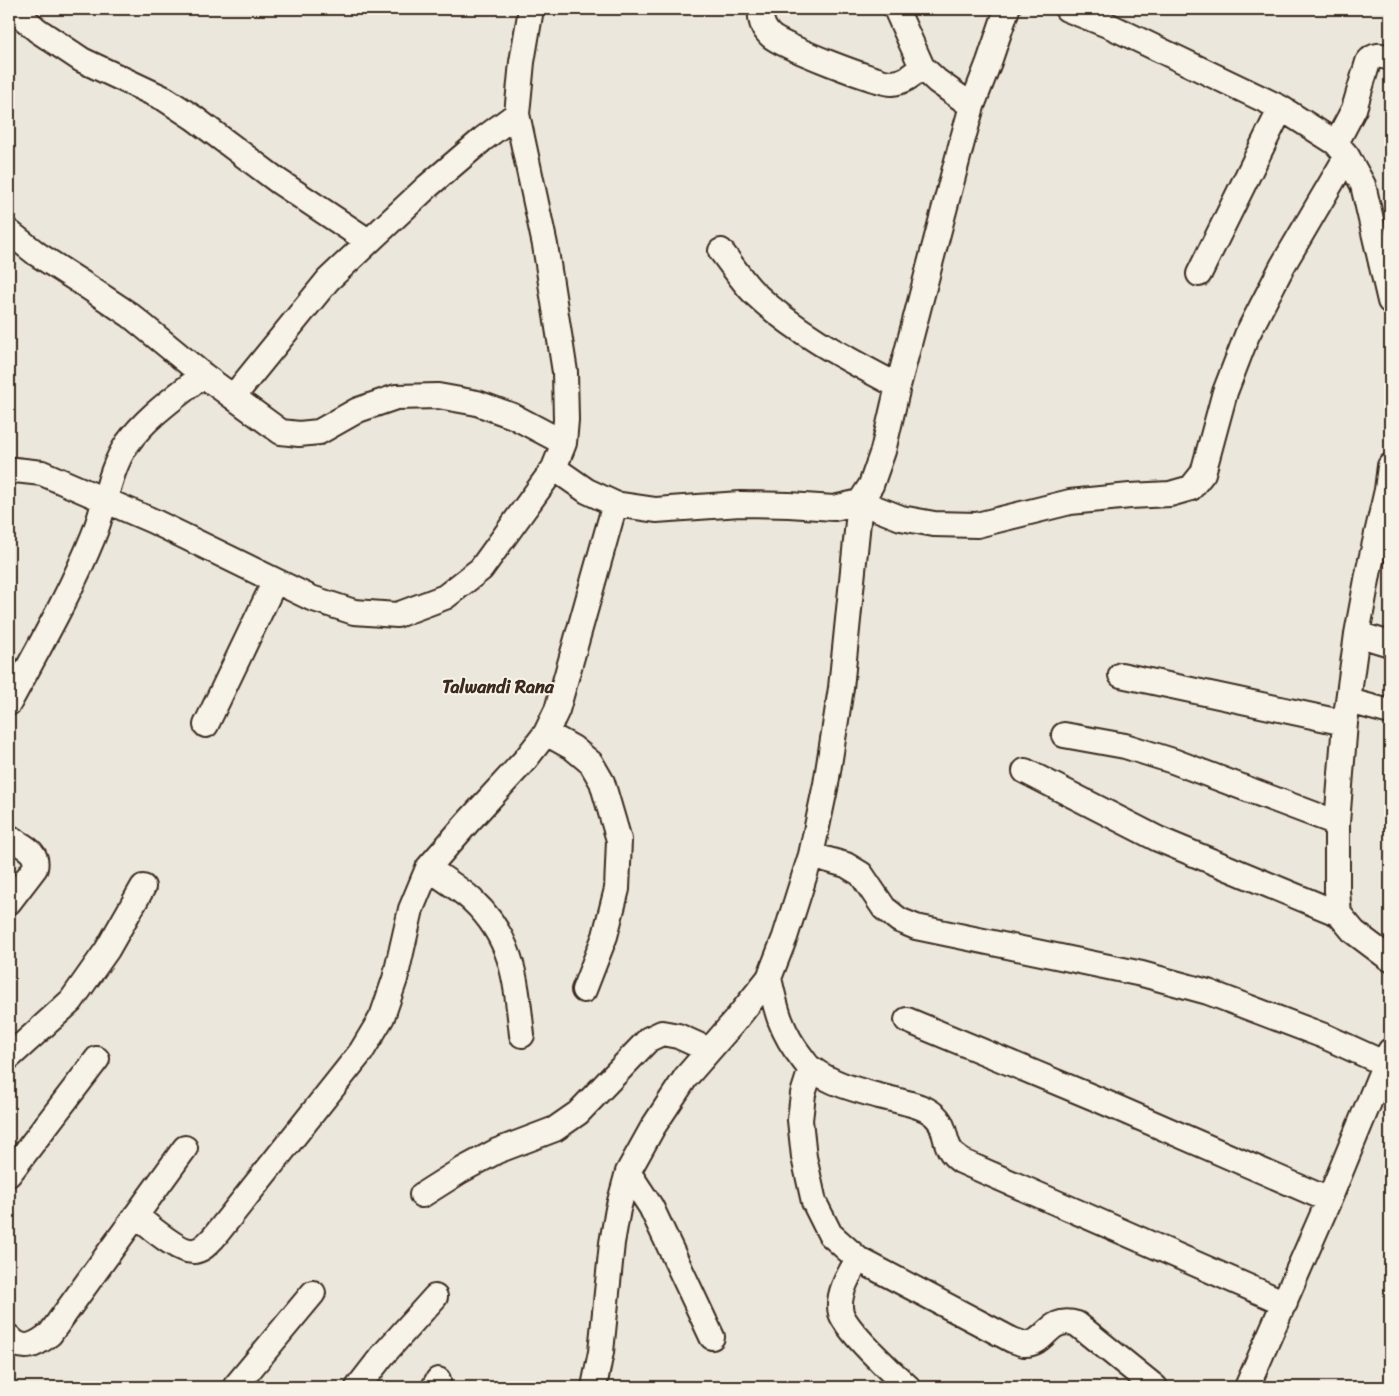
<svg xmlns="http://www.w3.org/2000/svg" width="1399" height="1396" font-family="Sriracha,sans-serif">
<rect width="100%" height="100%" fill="#ece7dc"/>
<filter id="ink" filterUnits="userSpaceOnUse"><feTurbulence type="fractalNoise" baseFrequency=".02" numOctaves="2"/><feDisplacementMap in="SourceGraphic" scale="10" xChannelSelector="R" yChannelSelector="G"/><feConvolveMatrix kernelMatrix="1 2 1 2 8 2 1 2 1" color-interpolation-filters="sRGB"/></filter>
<g filter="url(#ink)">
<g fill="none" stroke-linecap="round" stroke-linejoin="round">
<!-- minor casing -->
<g stroke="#3b2a1e" stroke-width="28">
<path id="minor" d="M13,9L37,30L82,60L165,99L194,118L278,181L368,241
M761,9C760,19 763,29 771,36C782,46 879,84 892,83C905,82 912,75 922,67
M896,9L922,67L937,81L972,106
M1067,9L1110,26L1281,108L1336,143L1347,156L1363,185L1390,301
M1336,143L1354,109L1368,62C1374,54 1381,55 1390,58
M9,232L37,254L82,283L130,315L203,375L281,432L299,434L319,432L358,410L396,397L438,396L477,403L513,416L564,443
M721,251C732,265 742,281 754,293C796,333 847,359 898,386
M1199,274L1281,108
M233,397L328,280L428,186L483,139L517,114
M1390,466L1387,490L1369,569L1357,634L1345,723L1337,823V891L1339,914L1354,932L1390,959
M554,468L587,491L615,504L656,510L740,504L789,505L834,508L860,502L871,485L883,451L898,386L963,138L972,106L989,62L1007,9
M9,473L15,470L42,473L153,521L311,598L354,612L397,615L445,597L481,569L554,468L564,443L566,420L565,372L545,245L517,114L522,62L531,9
M1357,634L1390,644
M1121,675L1345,723
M1349,701L1390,712
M9,703C38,649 70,594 93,537C106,506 108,472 127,444C147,416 177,396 203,375
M206,725L275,581
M546,733L573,748L591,763L602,782L619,840L617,889L605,936L584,990
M1064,735L1125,746L1173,761L1337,823
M1025,771L1158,839L1339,914
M9,837C22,846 39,851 35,868L9,902
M811,855L846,865L861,874L884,908L899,920L916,927L1142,974L1208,992L1324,1036L1390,1066
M428,868C442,878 459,888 472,900C514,939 516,982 522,1035
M769,978C776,1010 781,1032 802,1058C805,1062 808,1067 812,1069C831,1083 853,1089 875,1095C890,1099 914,1103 927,1110C953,1124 937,1145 961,1161L1285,1303
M907,1020L1097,1099L1329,1200
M9,1057L71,1001L107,950L143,887
M811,1069L803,1094L800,1120L804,1157L814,1202L830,1234L858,1259L1012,1340C1016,1341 1020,1343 1024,1344C1047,1345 1047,1315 1077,1324L1155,1387
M628,1172L651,1207L712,1337
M9,1174L97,1059
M422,1195L460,1171L497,1151L555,1129L578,1113L649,1039L662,1033L678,1036L709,1050
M136,1216C148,1225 179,1253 194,1251C203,1250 208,1243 214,1237L361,1052L382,1017L395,979L411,909L428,868L468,822L525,760L546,733L557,710L615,504
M858,1259C850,1273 836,1295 841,1313C847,1331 892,1373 908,1387
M9,1337C23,1353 36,1345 50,1334L185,1148
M235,1387L313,1293
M358,1387L382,1356L435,1297
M434,1387L438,1380
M594,1387L601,1352L612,1243L618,1209L628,1172L653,1127L686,1077L734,1022L769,978L785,937L811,855L826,784L841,688L860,502L901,518L934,524L977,525L1070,502L1130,496L1170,494L1191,488L1203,473L1225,392L1247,335L1283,265L1347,156
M1247,1387L1329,1200L1390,1051"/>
</g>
<!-- minor -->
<use href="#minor" stroke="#f7f3e8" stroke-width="24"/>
</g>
</g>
<g text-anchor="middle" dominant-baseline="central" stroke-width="4" stroke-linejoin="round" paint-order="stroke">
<!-- quarter labels -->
<g font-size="18" font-weight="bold" fill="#3b2a1e" stroke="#f7f3e8">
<text x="498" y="687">Talwandi Rana</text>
</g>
</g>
<!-- margin -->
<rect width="1399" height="1396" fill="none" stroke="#f7f3e8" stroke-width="30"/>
<rect x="15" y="15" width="1369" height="1366" fill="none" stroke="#3b2a1e" stroke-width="2" filter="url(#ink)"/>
</svg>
